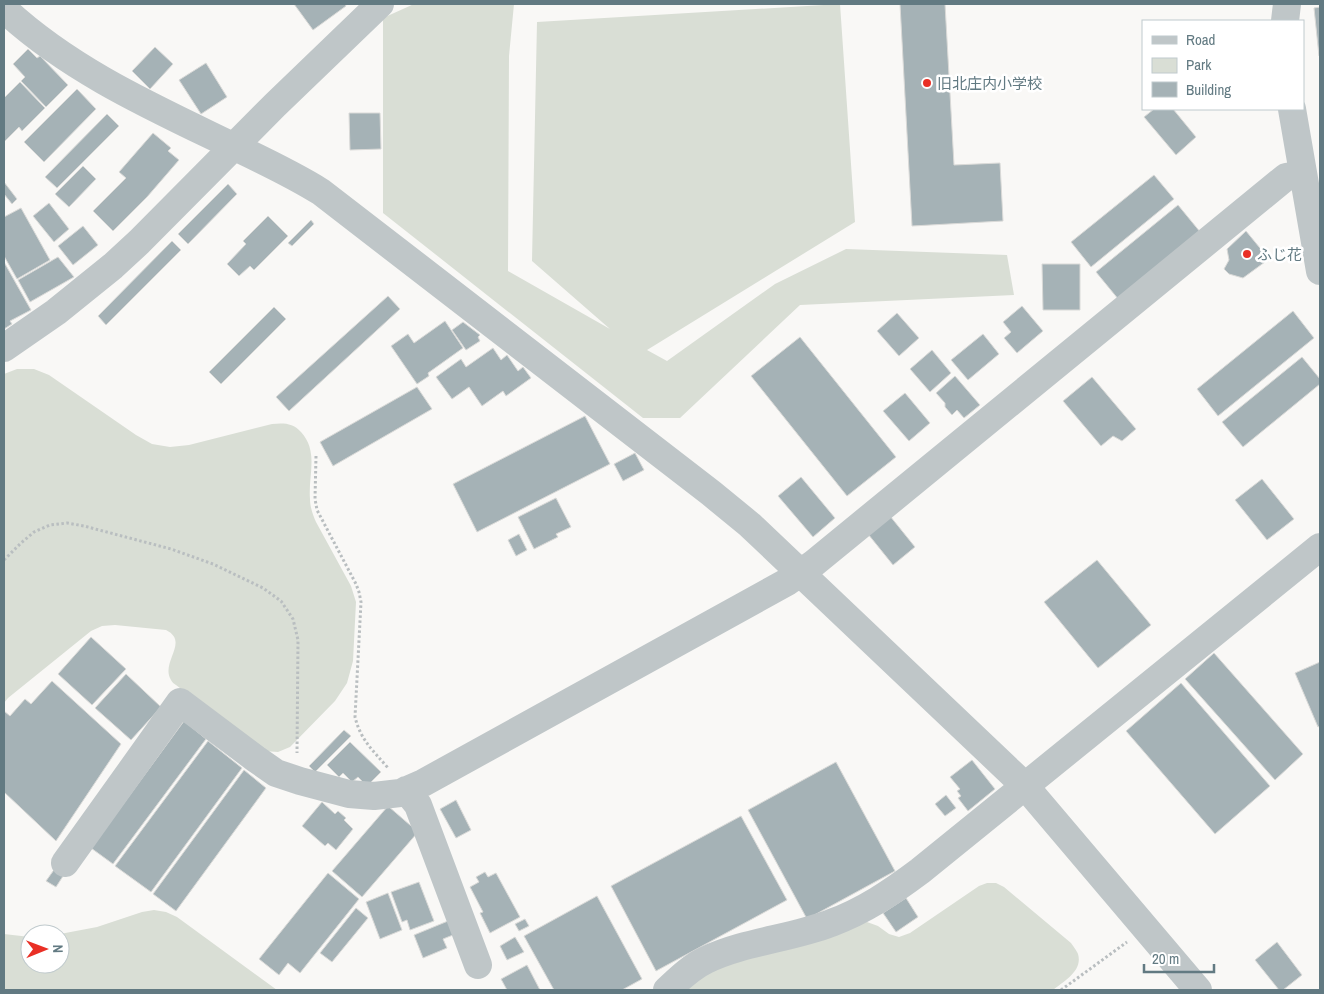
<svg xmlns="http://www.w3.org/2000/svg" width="1324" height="994" font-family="'Archivo Narrow','Noto Sans JP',sans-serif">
<rect width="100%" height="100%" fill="#f9f8f6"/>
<!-- green -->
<path fill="#d9ded5" d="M414,4H514L509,56L508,271L610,329L532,261L537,22L840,4L855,222L647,350L667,361L775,284L846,249L1007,255L1014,295L800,305L680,418H643L383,213V18Z
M17,369H34L49,375L136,435L152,444L170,447L189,445L272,424C284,423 293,423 301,432C319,452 308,475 310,499C310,507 313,515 316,522L351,586L356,602L353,661L347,683L335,701L290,747L278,752L264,751L253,745L176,685C174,684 172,682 171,680C160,662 190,642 166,630L115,625L102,626L91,631L8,698L4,703V374Z
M987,883H996L1004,887L1071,943C1073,946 1077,951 1078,954C1083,971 1064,981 1053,990H682L710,970L855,924L867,922L878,926L889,934L899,937L910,933L979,886Z
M154,910L166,912L177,917L277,990H4V934L30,937V964H60V934L97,927L142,912Z"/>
<!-- building -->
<path fill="#a5b2b6" stroke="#dadad8" d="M294,4H345L346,6L313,30Z
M900,4H945L954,165L1000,163L1003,221L912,226Z
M1320,7V56H1319L1314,8Z
M155,47L173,64L150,89L132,71Z
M28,49L37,58L40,56L68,85L46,107L21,81L25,77L13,64Z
M206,63L227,97L201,114L179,80Z
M20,82L45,108L22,131L19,127L4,142V98Z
M77,89L96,109L44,162L24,142Z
M1154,109H1173L1196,137L1176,155L1144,117Z
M349,113H380L381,149L350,150Z
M107,114L119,126L57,188L45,177Z
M153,133L171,148L168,151L179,160L147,197L113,231L93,211L126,178L119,172Z
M83,166L96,179L69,207L55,194Z
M1154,175L1174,199L1091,267L1071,242Z
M4,182L17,199L12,204L4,194Z
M228,184L237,194L188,244L178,234Z
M49,203L69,229L54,242L33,216Z
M1178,205L1201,233L1119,300L1096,272Z
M21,208L50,260L17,279L4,256V217Z
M268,216L288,236L254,270L250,266L239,276L227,264L246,244L243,241Z
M311,220L314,224L292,246L288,243Z
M83,226L98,245L73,265L58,246Z
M1246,231L1269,259L1243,278L1229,274L1224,269L1229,260L1227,249Z
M172,241L181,250L106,325L98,316Z
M58,257L74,277L30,302L18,280Z
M4,262L31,310L10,321L12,324L4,329Z
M1042,264H1080V310H1043Z
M388,296L400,309L289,411L276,397Z
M1022,306L1043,331L1017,353L1004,338L1011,332L1003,322Z
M274,307L286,319L221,384L209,372Z
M1293,311L1314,338L1218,416L1197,389Z
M897,313L919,338L899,356L877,331Z
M445,321L463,348L428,373L429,376L417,384L391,346L408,334L414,343Z
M463,322L480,335L478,337L480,341L466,350L452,330Z
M983,334L999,354L968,380L951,360Z
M800,337L896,457L847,496L751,376Z
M493,348L501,360L507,355L518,371L523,367L531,378L506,396L503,391L482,406L469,387L452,399L436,377L461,359L466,367Z
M932,350L951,373L930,392L910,369Z
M1302,357L1320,379V384L1243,447L1222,422Z
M955,376L980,405L964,418L957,410L952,415L945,407V403L936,393Z
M1092,377L1136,429L1122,441L1113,436L1101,446L1063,401Z
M417,387L432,409L333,466L320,442Z
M905,393L930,423L909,441L883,411Z
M585,416L610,464L477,532L453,484Z
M635,453L644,470L623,481L614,464Z
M801,477L835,518L813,537L778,496Z
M1262,479L1294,519L1267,540L1235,500Z
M556,498L571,527L556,534L558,537L534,549L518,517Z
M890,516L915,547L893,565L868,534Z
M519,534L527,550L516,556L508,540Z
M1097,560L1151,625L1098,668L1044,602Z
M91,637L126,669L92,705L58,674Z
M1214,653L1303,754L1275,780L1185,679Z
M1320,662V726L1318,727L1295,673Z
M126,674L161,707L131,740L95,708Z
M52,681L121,744L56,841L4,792V711L10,716L25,699L31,704Z
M1181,683L1270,786L1215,834L1126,731Z
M184,721L206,739L113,864L91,848Z
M344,730L351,736L315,772L309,766Z
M208,741L242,768L151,892L115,866Z
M350,742L381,772L367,786L358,777L352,782L343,773L339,777L327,765Z
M972,760L995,789L968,811L958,798L961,796L957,791L960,789L950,777Z
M836,762L895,871L807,919L748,810Z
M244,770L266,788L176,911L153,894Z
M946,795L956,808L945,816L935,804Z
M456,800L471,830L456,838L440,809Z
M322,802L335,814L338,811L346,818L344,820L353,829L336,850L328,843L325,846L302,826Z
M388,806L418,832L362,897L332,871Z
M741,816L787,900L656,971L611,886Z
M56,867L65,873L56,887L46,881Z
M485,872L488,877L496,873L520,917L490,933L480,913L483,912L470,887L479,882L476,877Z
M328,873L359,899L300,973L288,963L279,975L259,959Z
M419,882L434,921L410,930L407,920L402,922L391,892Z
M388,893L402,930L380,939L366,902Z
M597,896L642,979L622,990H554L524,936Z
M906,898L918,917L896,932L883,913Z
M356,908L368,918L332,962L320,953Z
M525,919L529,926L519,931L515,924Z
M448,921L453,935L443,939L447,948L423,958L414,935Z
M515,937L524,952L507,960L500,946Z
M1277,942L1302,975L1283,990H1279L1255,960Z
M527,965L540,990H507L501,979Z"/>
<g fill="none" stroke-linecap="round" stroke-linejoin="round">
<!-- path -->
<path stroke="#b9bec0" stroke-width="3" stroke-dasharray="2.5 2.5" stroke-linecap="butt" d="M316,456L315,499L317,510L356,584L359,592L361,602L355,717C361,741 373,750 388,768
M4,560L21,543L34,532L50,525L67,523L84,526L171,549L213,564L263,588L281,601L293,619L298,640L297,753
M1061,990L1127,942"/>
<!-- minor -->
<path stroke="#bfc6c8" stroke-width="28" d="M4,9C64,65 139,101 212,136C249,154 286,170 321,192L711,493L750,525L1025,786L1198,990
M1285,21L1287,4
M1292,109L1320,271
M4,348L56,312L113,266L139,242L275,105L380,4
M406,790L418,805L478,965
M65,863L180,702L256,759L276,773L300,781L349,794L374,796L400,793L423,783L787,582L813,564L1286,177L1303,174
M667,990C679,979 691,967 706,960C746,941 790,939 831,923C864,911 892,892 920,871L1320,547"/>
</g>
<!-- markers -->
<g fill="#e92f25" stroke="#fff" stroke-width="2">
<circle cx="927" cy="83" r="5"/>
<circle cx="1247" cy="254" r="5"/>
</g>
<g text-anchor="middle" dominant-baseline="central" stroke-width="5" stroke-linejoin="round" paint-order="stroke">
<!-- poi labels -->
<g font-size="15" fill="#627a82" stroke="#fff" text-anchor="start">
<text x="937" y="83">旧北庄内小学校</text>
<text x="1257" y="254">ふじ花</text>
</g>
</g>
<!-- border -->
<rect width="1324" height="994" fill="none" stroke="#627a82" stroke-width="10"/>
<!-- legend -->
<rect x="1142" y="20" width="162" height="90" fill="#ffffff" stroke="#c0cacd"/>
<rect x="1152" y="36" width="25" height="8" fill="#bfc6c8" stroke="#c0cacd"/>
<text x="1186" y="45" font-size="15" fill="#627a82">Road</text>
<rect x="1152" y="58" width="25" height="15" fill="#d9ded5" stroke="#c0cacd"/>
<text x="1186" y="70" font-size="15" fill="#627a82">Park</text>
<rect x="1152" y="82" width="25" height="15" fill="#a5b2b6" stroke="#c0cacd"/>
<text x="1186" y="95" font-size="15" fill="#627a82">Building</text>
<!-- north arrow -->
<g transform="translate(45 949) rotate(89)"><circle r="24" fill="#ffffff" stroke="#c0cacd"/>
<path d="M0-4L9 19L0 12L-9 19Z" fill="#e92f25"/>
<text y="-8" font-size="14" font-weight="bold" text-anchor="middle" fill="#627a82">N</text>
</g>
<!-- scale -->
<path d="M1144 964v8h70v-8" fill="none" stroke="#627a82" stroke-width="2.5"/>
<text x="1152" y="964" font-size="15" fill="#627a82" stroke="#ffffff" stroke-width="4" paint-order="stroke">20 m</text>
</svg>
